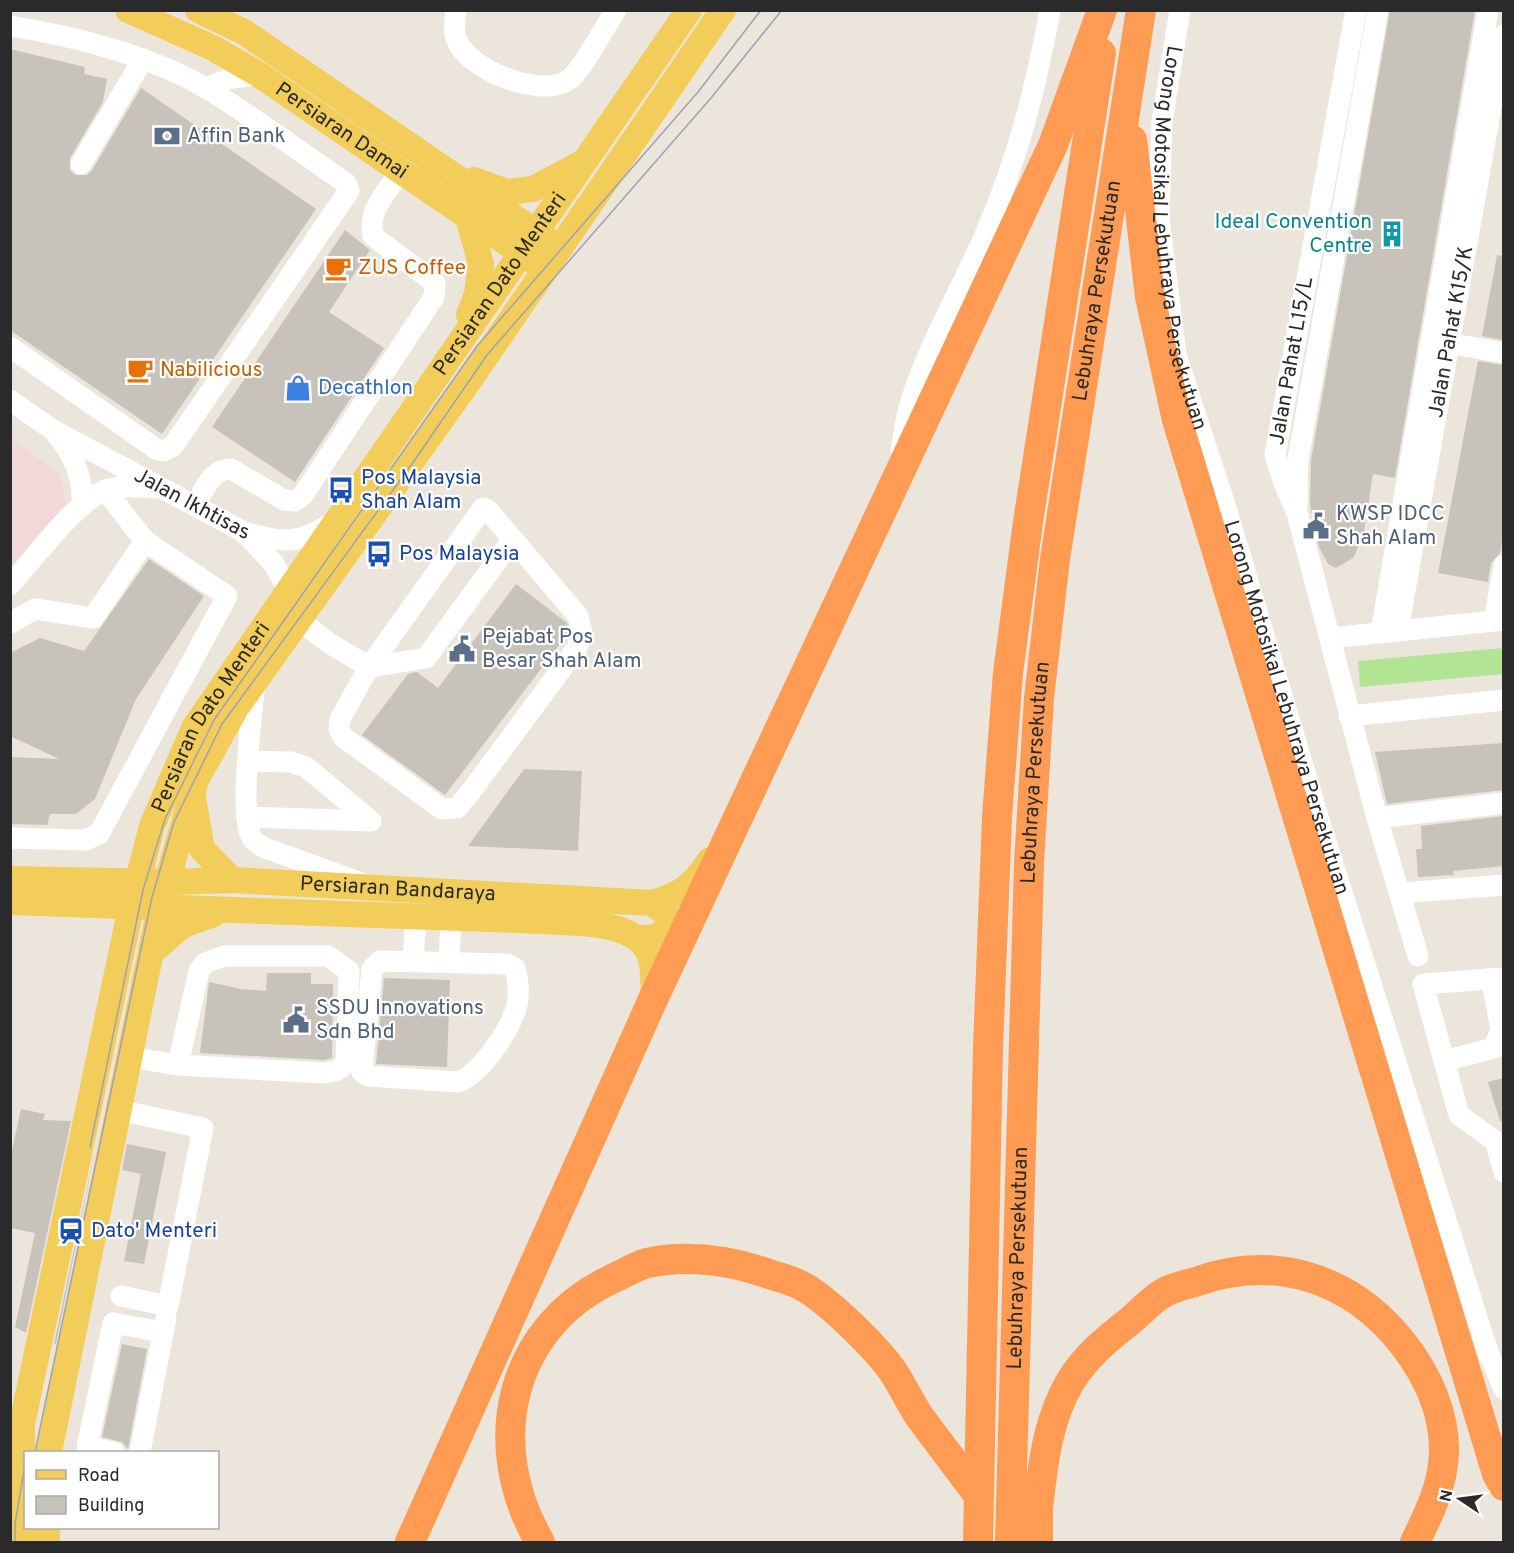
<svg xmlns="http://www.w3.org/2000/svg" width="1514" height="1553" font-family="Overpass,sans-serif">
<rect width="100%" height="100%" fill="#ece5db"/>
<!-- medical -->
<path fill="#f3d8da" d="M11,438L59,474L66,502L11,569Z"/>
<!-- green -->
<path fill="#b2e496" d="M1503,648V674L1360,687L1358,661Z"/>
<!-- building -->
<path fill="#c7c3ba" d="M1390,10H1475L1395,478L1373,474L1363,537L1353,558L1336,568L1328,564L1319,547L1314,527L1310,503L1311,460Z
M10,49L85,67L84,74L107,79L103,102L70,158V170L75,175H87L92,170L141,88L316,209L162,434L10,330Z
M345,230L370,250L329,312L384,348L295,482L212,427Z
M1497,255L1503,256V340L1482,336Z
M1478,361L1503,365V534L1500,553L1491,563L1488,582L1438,573Z
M149,559L204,596L136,699L95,799L76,814H50L47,825L10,824V757L59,759L10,736V653L40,638L84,651Z
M516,584L567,623L569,632L445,795L362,735L408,674L417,672L438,688Z
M1503,743V790L1387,804L1375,752Z
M524,769L582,771L578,851L468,846Z
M1503,816V866L1453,871L1454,875L1418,877L1416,849H1422L1421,826Z
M267,973H311V984H333L332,1058L324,1060L200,1053L209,982L241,989L266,991Z
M384,978L450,980L447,1067L376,1064Z
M1503,1078V1121H1500L1488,1082Z
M21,1109L45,1114L43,1120L71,1121L26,1333L15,1327L35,1233L10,1228V1160Z
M98,1136L56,1344H54Z
M127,1144L166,1152L144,1264L124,1261L141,1174L122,1170Z
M122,1344L147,1349L128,1449L122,1442L102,1437Z"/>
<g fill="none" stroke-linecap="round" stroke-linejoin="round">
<!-- minor -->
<g stroke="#fff" stroke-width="21">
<path d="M456,10C455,19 453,30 456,38C466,70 543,100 570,79C583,69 605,26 616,10"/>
<path id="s1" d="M1180,10L1162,121L1159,218L1176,355L1227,511L1320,823L1488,1352L1504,1389"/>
<path d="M1356,10L1275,455L1284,483L1297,513L1377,818L1418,956"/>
<path d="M10,26C74,36 151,56 206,88C254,117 300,152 346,183L349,191L173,446L163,451L156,449L10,347"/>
<path d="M205,88L229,79L258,74"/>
<path d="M81,164L143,59"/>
<path d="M1448,343L1504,353"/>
<path id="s2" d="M10,400L53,430L244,532C288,544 295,544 335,522"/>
<path d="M57,435C74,456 83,476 82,504"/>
<path d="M901,450C904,434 906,416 911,401C930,341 963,287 987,230C1018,158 1036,87 1050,10"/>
<path d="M195,505C204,490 211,469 231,469L284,500L295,501L303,495L434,297L435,283L373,236C367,210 387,192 401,171"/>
<path d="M1297,507L1298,459L1378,10"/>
<path d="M483,508L488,510L578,616L582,633L577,648L472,790L457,808L442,809L343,737L339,729L340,719L369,667Z"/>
<path d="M244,532L274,564L289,591"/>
<path d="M10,585C32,561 77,500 106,490C122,485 140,487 157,488"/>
<path d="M299,620L329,643L369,667L426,658L513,539"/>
<path d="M1494,621L1504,565"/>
<path d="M10,623L35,609L93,618L145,541"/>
<path id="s3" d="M1398,630L1504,35"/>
<path d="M1381,632L1488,10"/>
<path d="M1330,638L1504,620"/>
<path d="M255,681C252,715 239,809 251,836C253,842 260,845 265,848L359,882"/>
<path d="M1349,716L1504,700"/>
<path d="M248,761L291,762L306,767L371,821"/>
<path d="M247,817L371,821"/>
<path d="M1377,818L1504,803"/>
<path d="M10,838L85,840L99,834L227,596L145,541L105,490"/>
<path d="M1401,893L1504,885"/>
<path d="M380,961L507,964L515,968C518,979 519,994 517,1005C511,1029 481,1074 458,1082L368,1076L362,1072L372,969Z"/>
<path d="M413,961L416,915"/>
<path d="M449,962L451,917"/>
<path d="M1504,978L1423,984L1459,1115L1495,1141L1504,1172"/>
<path d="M129,1057L178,1065L325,1073L336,1071L346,1064L349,971L328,956H224L205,963L199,971L178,1065"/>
<path d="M1444,1061L1494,1048L1501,1029L1491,978"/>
<path d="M118,1110L203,1128L168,1306L121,1296"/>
<path d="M114,1452L87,1447L113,1323L163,1332"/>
<path d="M140,1452L166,1318"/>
</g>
<!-- major -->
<g stroke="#f3cd59" stroke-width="26">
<path id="s4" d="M128,10L213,48L258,74L533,261"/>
<path d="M198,10L244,32L549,241"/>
<path d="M474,180L507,192L533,189L582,163"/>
<path d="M468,217L481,264L477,294L469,315"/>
<path d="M193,798L202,849L232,880"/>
<path id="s5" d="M10,879L166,882L232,880L652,903C682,894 692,887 710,860"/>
<path d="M10,902L543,921C577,924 640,919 651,959C654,971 653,985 654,997"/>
<path d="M640,938C657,938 671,935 667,914L652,903"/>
<path d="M151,952L183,925L214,914"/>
<path d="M49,1452L160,907L196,780L236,708L471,378L723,10"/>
<path d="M47,1528V1542"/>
<path id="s6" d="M21,1542L22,1424L131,907L152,826L194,728L689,10"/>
</g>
<!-- highway -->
<g stroke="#ff9b53" stroke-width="30">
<path d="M1132,140L1150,297L1177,420L1497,1474L1504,1486"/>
<path d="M1038,1489V1542"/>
<path d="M1038,1508C1043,1465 1047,1421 1070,1382C1084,1358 1108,1338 1130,1321C1141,1312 1152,1299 1165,1292C1174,1287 1185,1285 1195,1282C1275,1253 1352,1278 1404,1345C1427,1375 1445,1413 1444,1453C1443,1485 1429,1514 1415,1542"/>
<path d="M410,1542L654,997L1053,145L1102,10"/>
<path d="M540,1542C483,1445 508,1327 614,1278C625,1273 636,1266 647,1263C689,1254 733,1261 772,1275C782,1278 793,1281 802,1286C827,1299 878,1349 894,1373C903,1387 910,1402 919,1416C939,1443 959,1469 979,1496"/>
<path d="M978,1542L988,1048L997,817L1008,673L1028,522L1101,53"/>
<path id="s7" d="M1010,1542L1029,863L1039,698L1055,559L1141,10"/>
</g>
<!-- tram -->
<path stroke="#9ea1b5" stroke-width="1.5" d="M90,1147L143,890L165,819L214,720L477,346L698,92L761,10
M35,1452L152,897L174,822L222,724L412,464L487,355L711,98L782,10
M15,1542V1524L26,1458"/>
</g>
<!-- icons -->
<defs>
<g id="bank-bare" transform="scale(2.07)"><path d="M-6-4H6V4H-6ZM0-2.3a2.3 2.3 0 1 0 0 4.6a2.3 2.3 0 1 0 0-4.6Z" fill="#5c6f8a" stroke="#fff" stroke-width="2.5" paint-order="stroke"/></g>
<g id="building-bare" transform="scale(2.07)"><path d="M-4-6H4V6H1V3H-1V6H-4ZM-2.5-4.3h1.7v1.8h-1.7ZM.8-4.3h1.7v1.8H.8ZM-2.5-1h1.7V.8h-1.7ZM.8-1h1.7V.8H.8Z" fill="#0f9aa8" stroke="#fff" stroke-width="2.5" paint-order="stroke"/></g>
<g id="cafe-bare" transform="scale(2.07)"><path d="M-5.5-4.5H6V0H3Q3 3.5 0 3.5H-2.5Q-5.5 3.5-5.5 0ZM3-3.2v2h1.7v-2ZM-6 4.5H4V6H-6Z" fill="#e8710a" stroke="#fff" stroke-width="2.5" paint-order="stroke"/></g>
<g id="shop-bare" transform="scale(2.07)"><path d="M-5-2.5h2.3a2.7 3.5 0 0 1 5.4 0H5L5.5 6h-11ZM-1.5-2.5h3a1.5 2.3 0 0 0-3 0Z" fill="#3f7fe0" stroke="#fff" stroke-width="2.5" paint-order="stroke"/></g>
<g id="bus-bare" transform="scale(2.07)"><path d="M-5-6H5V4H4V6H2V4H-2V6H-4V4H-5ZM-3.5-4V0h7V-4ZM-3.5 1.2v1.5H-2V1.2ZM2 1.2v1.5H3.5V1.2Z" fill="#1a4fb4" stroke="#fff" stroke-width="2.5" paint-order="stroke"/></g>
<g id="civic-bare" transform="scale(2.07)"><path d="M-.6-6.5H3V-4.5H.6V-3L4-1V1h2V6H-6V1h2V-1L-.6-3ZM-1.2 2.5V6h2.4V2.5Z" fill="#5c6f8a" stroke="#fff" stroke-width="2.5" paint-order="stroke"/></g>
<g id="station-bare" transform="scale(2.07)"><path d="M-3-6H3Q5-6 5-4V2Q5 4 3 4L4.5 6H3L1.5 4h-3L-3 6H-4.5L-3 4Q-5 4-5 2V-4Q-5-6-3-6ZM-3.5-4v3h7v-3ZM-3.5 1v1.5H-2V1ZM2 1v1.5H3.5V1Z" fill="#1a4fb4" stroke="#fff" stroke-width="2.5" paint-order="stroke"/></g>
</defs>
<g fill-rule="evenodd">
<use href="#bank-bare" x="167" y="136"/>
<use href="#building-bare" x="1392" y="234"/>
<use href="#cafe-bare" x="338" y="268"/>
<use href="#cafe-bare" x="140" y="370"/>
<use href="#shop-bare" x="298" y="388"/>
<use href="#bus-bare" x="341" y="490"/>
<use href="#civic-bare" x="1316" y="526"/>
<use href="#bus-bare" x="379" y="554"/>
<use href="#civic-bare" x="462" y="649"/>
<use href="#civic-bare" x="296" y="1020"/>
<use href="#station-bare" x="71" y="1231"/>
</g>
<g text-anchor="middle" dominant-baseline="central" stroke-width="4.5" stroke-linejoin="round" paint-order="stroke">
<!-- street labels -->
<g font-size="21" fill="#2a2a2a" stroke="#fff">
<text stroke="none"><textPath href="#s4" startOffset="246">Persiaran Damai</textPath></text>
<text stroke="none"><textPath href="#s1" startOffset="231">Lorong Motosikal Lebuhraya Persekutuan</textPath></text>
<text stroke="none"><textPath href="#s6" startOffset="1376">Persiaran Dato Menteri</textPath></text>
<text stroke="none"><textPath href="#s7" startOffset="1256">Lebuhraya Persekutuan</textPath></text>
<text stroke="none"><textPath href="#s3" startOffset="303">Jalan Pahat K15/K</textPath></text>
<text transform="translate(1292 361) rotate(-80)">Jalan Pahat L15/L</text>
<text stroke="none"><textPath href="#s2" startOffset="210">Jalan Ikhtisas</textPath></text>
<text stroke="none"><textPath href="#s1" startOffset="717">Lorong Motosikal Lebuhraya Persekutuan</textPath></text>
<text stroke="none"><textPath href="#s6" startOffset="854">Persiaran Dato Menteri</textPath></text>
<text stroke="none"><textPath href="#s7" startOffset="770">Lebuhraya Persekutuan</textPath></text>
<text stroke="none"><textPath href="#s5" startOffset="388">Persiaran Bandaraya</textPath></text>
<text stroke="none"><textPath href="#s7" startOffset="284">Lebuhraya Persekutuan</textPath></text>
</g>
<!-- service labels -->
<g font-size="21" fill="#4e5e75" stroke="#fff" text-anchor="start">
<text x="187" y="136">Affin Bank</text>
<text x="1336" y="514">KWSP IDCC<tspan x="1336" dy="24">Shah Alam</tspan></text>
<text x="482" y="637">Pejabat Pos<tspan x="482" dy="24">Besar Shah Alam</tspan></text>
<text x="316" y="1008">SSDU Innovations<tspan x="316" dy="24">Sdn Bhd</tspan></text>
</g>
<!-- culture labels -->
<g font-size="21" fill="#0d838f" stroke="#fff" text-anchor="end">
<text x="1372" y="222">Ideal Convention<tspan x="1372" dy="24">Centre</tspan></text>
</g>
<!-- food labels -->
<g font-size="21" fill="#c56008" stroke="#fff" text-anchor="start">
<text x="358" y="268">ZUS Coffee</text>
<text x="160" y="370">Nabilicious</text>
</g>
<!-- shop labels -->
<g font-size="21" fill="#366cbe" stroke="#fff" text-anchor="start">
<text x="318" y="388">Decathlon</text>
</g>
<!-- transit labels -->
<g font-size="21" fill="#164399" stroke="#fff" text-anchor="start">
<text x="361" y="478">Pos Malaysia<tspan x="361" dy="24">Shah Alam</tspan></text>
<text x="399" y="554">Pos Malaysia</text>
<text x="91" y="1231">Dato' Menteri</text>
</g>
</g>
<!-- border -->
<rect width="1514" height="1553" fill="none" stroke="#2a2a2a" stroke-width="24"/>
<!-- legend -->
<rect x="24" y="1451" width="195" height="78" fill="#ffffff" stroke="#aaaaaa" stroke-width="1.5"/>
<rect x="36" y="1470" width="30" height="9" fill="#f3cd59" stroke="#aaaaaa" stroke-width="1.5"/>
<text x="78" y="1481" font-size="18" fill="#2a2a2a">Road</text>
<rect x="36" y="1496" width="30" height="18" fill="#c7c3ba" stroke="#aaaaaa" stroke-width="1.5"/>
<text x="78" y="1511" font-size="18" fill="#2a2a2a">Building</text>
<!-- north arrow -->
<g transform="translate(1460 1499) rotate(283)" stroke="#ffffff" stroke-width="4.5" paint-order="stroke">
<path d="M0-4.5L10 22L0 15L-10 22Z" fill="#2a2a2a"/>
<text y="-9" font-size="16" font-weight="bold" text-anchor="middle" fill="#2a2a2a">N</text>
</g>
</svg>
